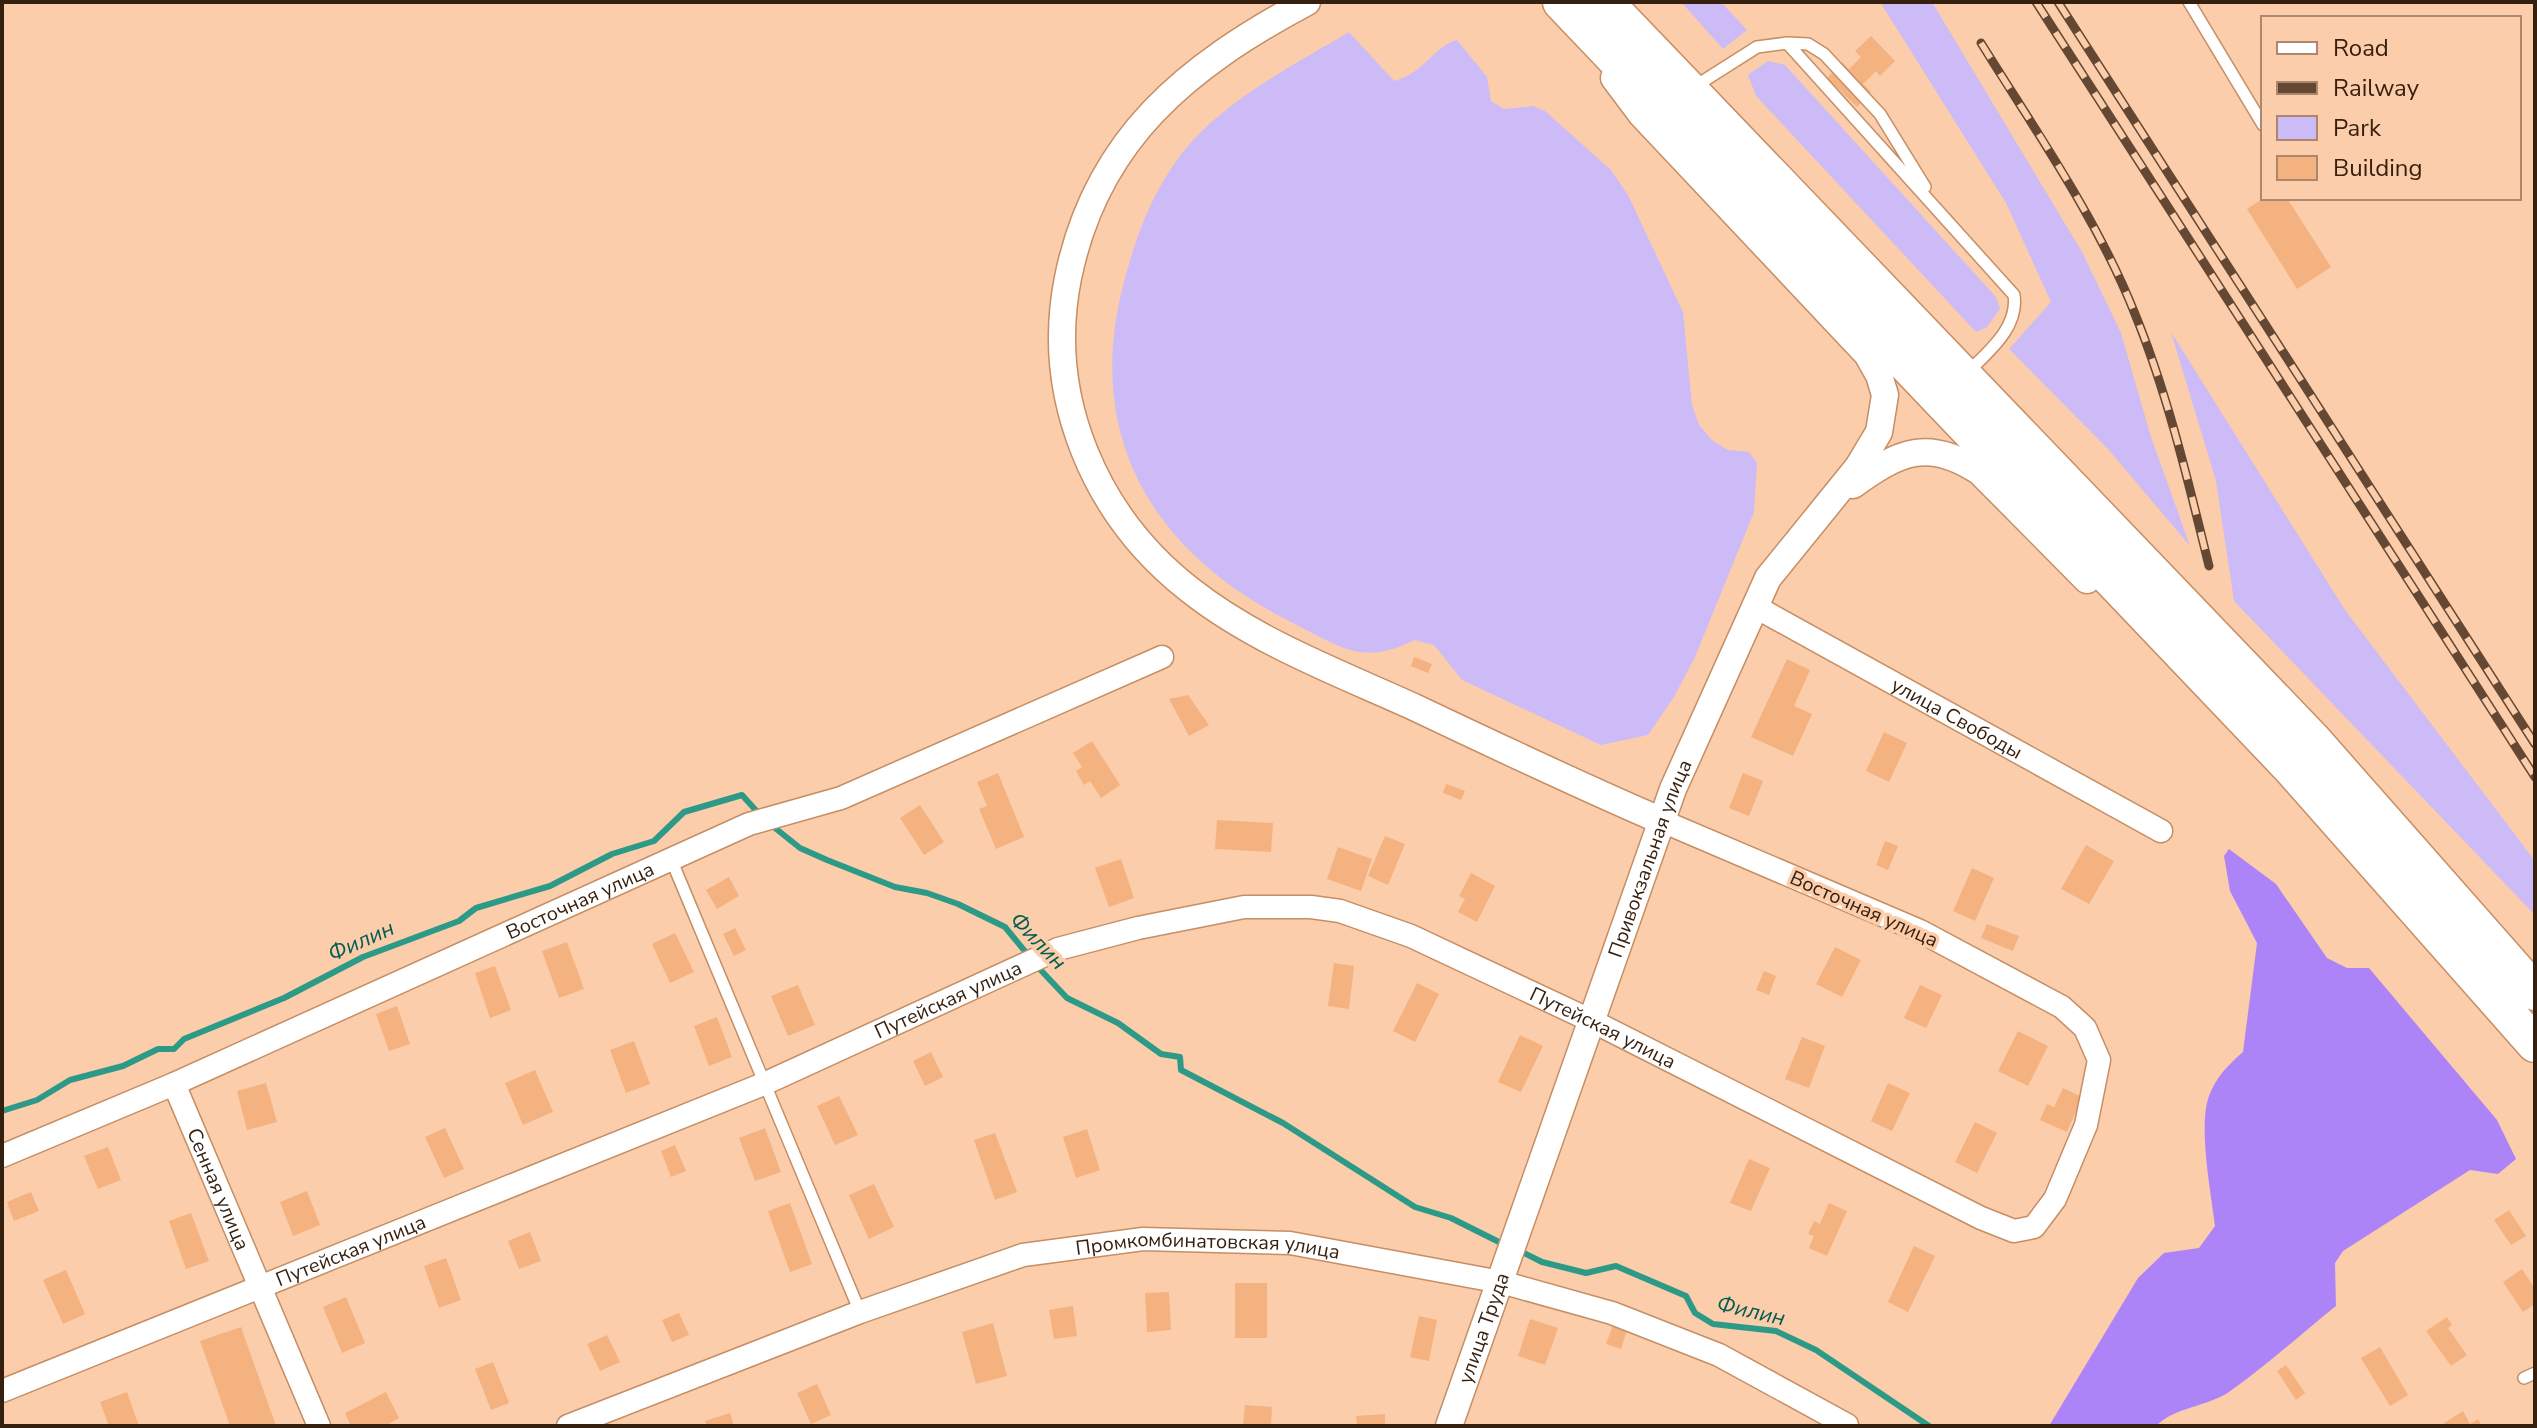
<svg xmlns="http://www.w3.org/2000/svg" width="2537" height="1428" font-family="'Nunito Sans',sans-serif">
<rect width="100%" height="100%" fill="#fccdaa"/>
<!-- green -->
<path fill="#cdbbf7" d="M1681,2H1721L1747,30L1723,49Z
M1880,2H1932L2082,252L2121,333L2151,437L2190,546L2108,449L2009,349L2051,302L2006,203Z
M1349,32L1394,81C1425,73 1434,46 1457,40L1487,77L1491,101L1504,109L1533,106L1545,111L1611,170L1628,195L1683,312L1692,405L1699,425L1713,441L1728,450L1749,452L1757,463L1754,512L1739,549L1695,657L1674,697L1648,735L1601,745L1462,680L1434,645L1414,640C1362,667 1339,646 1291,622C1148,550 1080,430 1127,271C1139,227 1155,188 1183,152C1224,100 1294,65 1349,32Z
M1768,61L1785,65L1996,297L2000,309L1987,327L1976,332L1756,96L1748,75Z
M2171,332L2345,610L2535,861V915L2234,601L2216,481Z"/>
<!-- forest -->
<path fill="#ad84f8" d="M2229,849L2276,884L2327,958L2347,968H2369L2497,1120L2516,1159L2498,1174L2470,1170L2343,1251L2335,1263L2336,1306C2301,1334 2266,1366 2229,1392C2206,1407 2175,1407 2156,1426H2049L2138,1278L2164,1253L2199,1248L2215,1226C2211,1193 2198,1126 2209,1096C2216,1077 2228,1065 2243,1052L2257,943L2230,891L2224,856Z"/>
<g fill="none" stroke-linecap="round" stroke-linejoin="round">
<!-- stream -->
<path stroke="#2d9a87" stroke-width="6" d="M770,824L800,848L827,860L895,887L927,893L958,904L1005,927L1028,955
M1035,964L1067,998L1118,1023L1161,1054L1180,1057L1181,1070L1283,1123L1415,1207L1451,1218L1507,1246
M2,1111L37,1100L70,1080L123,1066L158,1049H174L184,1039L284,998L363,957L459,921L476,908L550,886L612,854L654,841L684,812L742,795L761,816
M1518,1250L1542,1262L1586,1273L1616,1266L1686,1296L1695,1313L1713,1324L1776,1331L1816,1350L1929,1426"/>
</g>
<!-- building -->
<path fill="#f3b27f" d="M1871,36L1895,61L1880,76L1876,71L1863,84L1871,92L1857,107L1827,78L1842,62L1849,69L1861,57L1855,51Z
M2264,198H2287L2331,267L2297,289L2247,209Z
M1414,657L1432,664L1428,673L1411,666Z
M1787,659L1810,670L1794,706L1812,714L1793,756L1751,737Z
M1188,695L1209,725L1189,736L1169,699Z
M1884,732L1907,743L1889,782L1866,771Z
M1092,741L1120,785L1101,798L1090,781L1084,785L1076,771L1082,767L1073,753Z
M998,773L1024,837L996,849L979,809L987,806L977,782Z
M1743,773L1763,781L1749,816L1729,808Z
M1446,784L1465,791L1461,800L1443,793Z
M920,805L944,842L924,855L900,818Z
M1217,820L1273,823L1271,852L1215,849Z
M1385,836L1405,844L1388,885L1368,876Z
M1885,841L1898,846L1888,870L1876,865Z
M2086,845L2114,861L2089,904L2061,889Z
M1338,847L1372,859L1361,891L1327,879Z
M1121,859L1134,898L1109,907L1095,868Z
M1972,868L1994,878L1975,921L1953,911Z
M1471,873L1495,886L1477,922L1458,912L1465,899L1459,896Z
M729,877L739,896L717,909L706,890Z
M1987,924L2019,936L2013,951L1981,938Z
M735,928L746,950L734,956L723,934Z
M675,933L694,972L670,983L652,944Z
M567,942L584,989L559,998L542,951Z
M1835,947L1861,960L1842,997L1816,984Z
M1334,963L1354,966L1349,1009L1328,1006Z
M495,966L511,1010L490,1018L475,973Z
M1764,971L1776,976L1769,995L1756,990Z
M1417,983L1439,994L1415,1042L1393,1031Z
M798,985L815,1025L788,1036L771,996Z
M1920,985L1942,995L1926,1028L1904,1018Z
M397,1006L410,1044L389,1051L376,1014Z
M717,1017L732,1057L709,1066L694,1026Z
M2018,1031L2048,1046L2028,1086L1998,1071Z
M1520,1035L1543,1046L1521,1092L1498,1082Z
M1802,1037L1825,1046L1809,1088L1785,1079Z
M634,1041L650,1084L626,1093L610,1050Z
M931,1052L943,1077L925,1086L913,1061Z
M535,1070L553,1112L523,1125L505,1083Z
M266,1083L277,1122L247,1130L237,1091Z
M1888,1083L1910,1093L1892,1131L1871,1121Z
M2063,1088L2082,1097L2067,1132L2040,1120L2047,1104L2054,1107Z
M839,1096L858,1135L835,1145L817,1106Z
M1975,1122L1997,1133L1977,1173L1955,1162Z
M445,1128L464,1169L444,1178L425,1137Z
M765,1128L781,1172L755,1181L739,1138Z
M1087,1129L1100,1170L1076,1178L1063,1137Z
M995,1133L1017,1192L995,1200L974,1140Z
M675,1145L686,1171L671,1177L661,1151Z
M108,1147L121,1180L98,1189L84,1156Z
M1749,1159L1770,1168L1751,1211L1730,1203Z
M874,1184L894,1227L869,1239L849,1195Z
M307,1191L320,1225L293,1236L280,1202Z
M31,1192L39,1211L14,1221L7,1202Z
M790,1203L812,1264L790,1272L768,1211Z
M1829,1203L1847,1211L1827,1256L1809,1248L1814,1236L1808,1234L1814,1221L1820,1224Z
M2509,1210L2526,1236L2511,1245L2494,1220Z
M191,1213L209,1261L186,1269L169,1221Z
M530,1232L541,1261L519,1269L508,1241Z
M1914,1246L1935,1256L1908,1312L1888,1302Z
M446,1258L461,1300L439,1308L424,1266Z
M2522,1269L2535,1289V1304L2523,1312L2503,1282Z
M66,1270L85,1314L63,1324L43,1280Z
M1235,1283H1267V1338H1235Z
M1169,1292L1171,1330L1147,1332L1145,1293Z
M346,1297L365,1343L342,1353L323,1307Z
M1073,1306L1077,1336L1054,1339L1049,1310Z
M679,1313L689,1335L672,1342L662,1320Z
M1419,1316L1437,1320L1429,1361L1410,1357Z
M2447,1317L2452,1325L2448,1328L2467,1355L2451,1366L2426,1331Z
M1530,1319L1558,1328L1545,1365L1518,1356Z
M993,1323L1007,1376L976,1384L962,1332Z
M1613,1325L1627,1330L1621,1349L1606,1344Z
M241,1327L276,1426H230L200,1341Z
M607,1335L620,1362L600,1371L587,1344Z
M2380,1347L2408,1395L2390,1406L2361,1358Z
M493,1362L509,1403L491,1410L475,1369Z
M2286,1365L2305,1393L2296,1400L2277,1371Z
M817,1384L831,1415L811,1424L797,1393Z
M127,1392L139,1426H109L100,1402Z
M386,1392L399,1418L385,1426H351L345,1413Z
M1245,1405L1272,1407L1271,1426H1243Z
M2463,1411L2470,1424L2478,1419L2482,1426H2446L2444,1423Z
M730,1413L734,1426H707L705,1421Z
M1385,1414V1426H1357L1356,1416Z"/>
<g fill="none" stroke-linecap="round" stroke-linejoin="round">
<!-- service casing -->
<g stroke="#c58e64" stroke-width="14">
<path id="service" d="M2189,2L2263,125
M1787,43L1808,44L1824,54L1880,114L1925,187
M1694,87L1757,47L1787,43L2014,295C2019,327 1989,351 1968,372
M671,859L860,1312
M2524,1378L2535,1373"/>
</g>
<!-- minor casing -->
<g stroke="#c58e64" stroke-width="25">
<g id="minor">
<path id="s1" d="M1754,606L2161,831"/>
<path id="s2" d="M174,1084L319,1426"/>
<path id="s3" d="M2,1156L174,1084L749,824L841,798L1162,657"/>
<path id="s4" d="M2,1391L766,1083L1058,949L1138,928L1244,907H1311L1340,911L1411,936L1594,1022L1981,1218L2014,1231L2034,1227L2055,1199L2086,1125L2099,1060L2085,1028L2062,1007L1920,931L1662,821"/>
<path id="s5" d="M568,1426L860,1312L1023,1255L1143,1239L1290,1243L1501,1282L1612,1313L1719,1355L1847,1425"/>
</g>
</g>
<!-- tertiary casing -->
<g stroke="#c58e64" stroke-width="29">
<g id="tertiary">
<path d="M1307,2C1187,66 1096,139 1068,278C1044,397 1095,516 1190,590C1256,642 1339,673 1414,707C1496,746 1578,785 1662,821"/>
<path d="M1853,485C1900,451 1929,438 1980,472L2087,580"/>
<path id="s6" d="M1449,1426L1673,789L1768,578L1858,467L1879,432L1885,395L1879,375L1867,354L1641,114L1614,78"/>
</g>
</g>
<!-- trunk casing -->
<g stroke="#c58e64" stroke-width="39">
<path id="trunk" d="M1561,2L2292,769L2535,1044
M1605,2L2313,740L2535,992"/>
</g>
<!-- service -->
<use href="#service" stroke="#fff" stroke-width="11"/>
<!-- minor -->
<use href="#minor" stroke="#fff" stroke-width="22"/>
<!-- tertiary -->
<use href="#tertiary" stroke="#fff" stroke-width="26"/>
<!-- trunk -->
<use href="#trunk" stroke="#fff" stroke-width="36"/>
<!-- rail casing -->
<g stroke="#644833" stroke-width="9">
<path id="rail" d="M2036,2L2535,777
M2058,2L2535,744
M1981,43C2035,130 2097,218 2135,314C2168,395 2188,481 2209,566"/>
</g>
<!-- rail -->
<use href="#rail" stroke="#fccdaa" stroke-width="6" stroke-dasharray="18" stroke-linecap="butt"/>
</g>
<g text-anchor="middle" dominant-baseline="central" stroke-width="7" stroke-linejoin="round" paint-order="stroke">
<!-- street labels -->
<g font-size="20" fill="#351f0e" stroke="#fccdaa">
<text stroke="none"><textPath href="#s1" startOffset="232">улица Свободы</textPath></text>
<text stroke="none"><textPath href="#s6" startOffset="602">Привокзальная улица</textPath></text>
<text stroke="none"><textPath href="#s3" startOffset="632">Восточная улица</textPath></text>
<text transform="translate(1864 909) rotate(24)">Восточная улица</text>
<text stroke="none"><textPath href="#s4" startOffset="1024">Путейская улица</textPath></text>
<text stroke="none"><textPath href="#s4" startOffset="1720">Путейская улица</textPath></text>
<text stroke="none"><textPath href="#s2" startOffset="114">Сенная улица</textPath></text>
<text stroke="none"><textPath href="#s4" startOffset="376">Путейская улица</textPath></text>
<text stroke="none"><textPath href="#s5" startOffset="672">Промкомбинатовская улица</textPath></text>
<text stroke="none"><textPath href="#s6" startOffset="104">улица Труда</textPath></text>
</g>
<!-- water labels -->
<g font-size="22" font-style="italic" fill="#005d50" stroke="#fccdaa">
<text transform="translate(361 941) rotate(-24)">Филин</text>
<text transform="translate(1038 941) rotate(46)">Филин</text>
<text transform="translate(1751 1311) rotate(13)">Филин</text>
</g>
</g>
<!-- border -->
<rect width="2537" height="1428" fill="none" stroke="#351f0e" stroke-width="8"/>
<!-- legend -->
<rect x="2261" y="16" width="260" height="184" fill="#fccdaa" stroke="#ac876c" stroke-width="2"/>
<rect x="2277" y="42" width="40" height="12" fill="#ffffff" stroke="#ac876c" stroke-width="2"/>
<text x="2333" y="56" font-size="24" fill="#351f0e">Road</text>
<rect x="2277" y="82" width="40" height="12" fill="#644833" stroke="#ac876c" stroke-width="2"/>
<text x="2333" y="96" font-size="24" fill="#351f0e">Railway</text>
<rect x="2277" y="116" width="40" height="24" fill="#cdbbf7" stroke="#ac876c" stroke-width="2"/>
<text x="2333" y="136" font-size="24" fill="#351f0e">Park</text>
<rect x="2277" y="156" width="40" height="24" fill="#f3b27f" stroke="#ac876c" stroke-width="2"/>
<text x="2333" y="176" font-size="24" fill="#351f0e">Building</text>
</svg>
